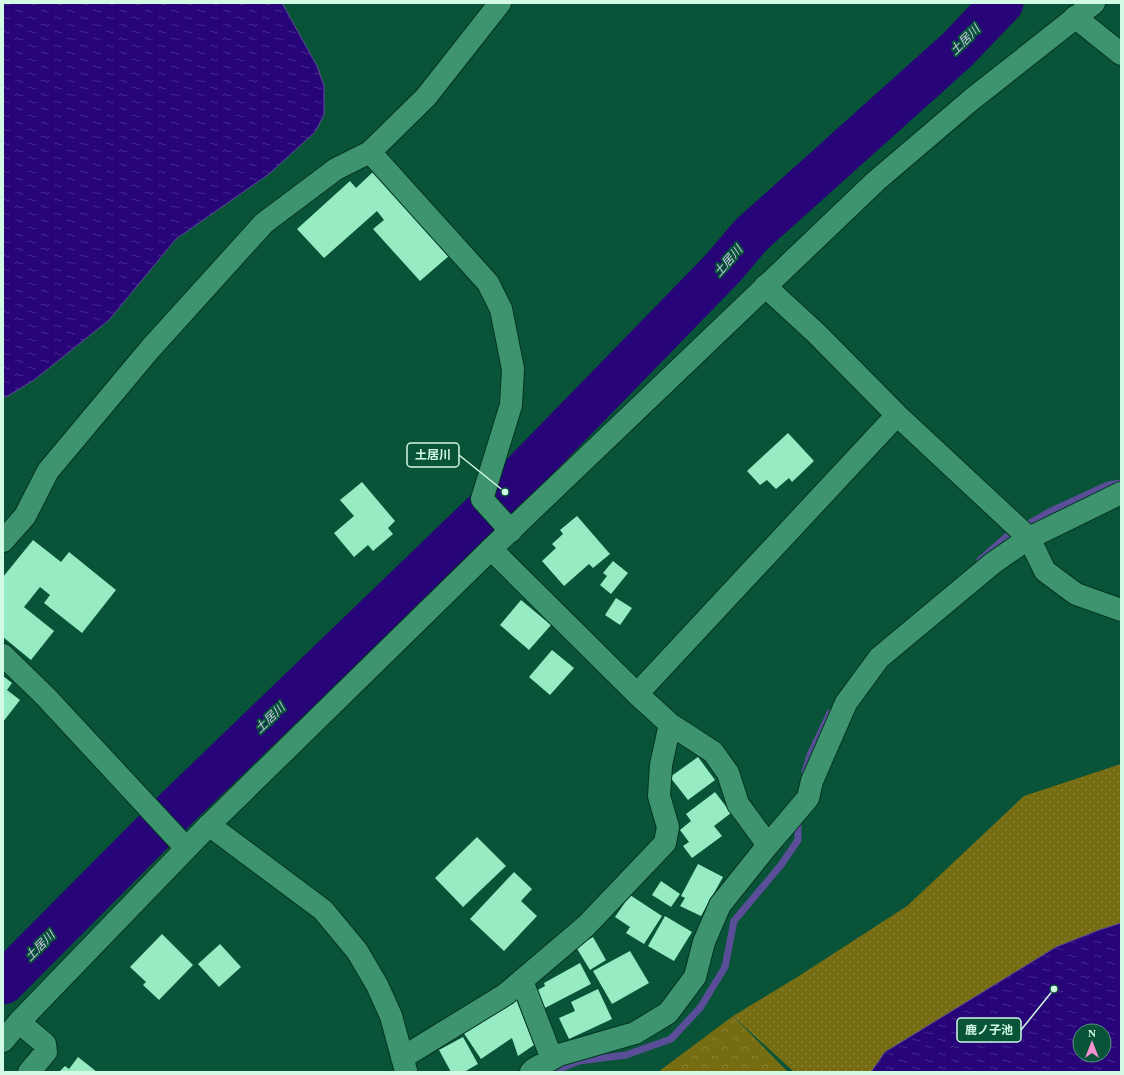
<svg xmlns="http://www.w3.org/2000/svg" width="1124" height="1075" font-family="'Times New Roman','Noto Sans JP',serif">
<defs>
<pattern id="grass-dots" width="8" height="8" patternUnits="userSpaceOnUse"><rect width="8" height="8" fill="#766c11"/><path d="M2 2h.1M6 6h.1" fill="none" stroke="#898234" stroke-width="1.8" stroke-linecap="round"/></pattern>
<pattern id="forest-crowns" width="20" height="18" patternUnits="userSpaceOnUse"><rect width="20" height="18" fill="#766c11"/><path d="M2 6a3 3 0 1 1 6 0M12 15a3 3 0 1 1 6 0" fill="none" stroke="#898234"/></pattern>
<pattern id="water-ripples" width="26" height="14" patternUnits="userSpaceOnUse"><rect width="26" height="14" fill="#270578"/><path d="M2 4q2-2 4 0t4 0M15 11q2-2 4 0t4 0" fill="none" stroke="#452a8b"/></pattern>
</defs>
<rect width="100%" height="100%" fill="#095338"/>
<!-- grass -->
<path fill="url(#grass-dots)" d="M1121,764V923L1099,930L885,1052L871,1072H794L733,1016L799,976L907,906L1024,796Z"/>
<!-- forest -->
<path fill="url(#forest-crowns)" d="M733,1016L788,1072H658Z"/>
<!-- water -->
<path fill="url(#water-ripples)" stroke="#5a4e99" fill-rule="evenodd" d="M3,3H282L317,66L324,86V115L315,132L269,174L176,239L109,320L34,380L6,397H3Z
M1121,923V1072H871L885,1052L1056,947L1099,930ZM1080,1031H1104V1055H1080Z"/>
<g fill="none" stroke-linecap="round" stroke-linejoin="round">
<!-- stream -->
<path stroke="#5a4e99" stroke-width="7" d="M980,560L1006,537L1049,512L1108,485L1121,483
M805,772L810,755L830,713
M552,1072L579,1061L626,1055L671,1039L700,1008L725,967L734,921L781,865L798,840V817"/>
<!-- river -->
<path stroke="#270578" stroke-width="43" d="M3,983L179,806L505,492L723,268L751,235L957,50L1002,3"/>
</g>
<!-- building -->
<path fill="#96ebc2" d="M374,171L450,255L420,281L373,229L384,220L377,211L324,258L297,229L350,181L356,188Z
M788,433L814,461L792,482L789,478L776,489L767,480L760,485L747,471Z
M362,482L395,521L388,528L393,534L373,551L368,545L354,557L334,533L354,516L340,500Z
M577,516L610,554L593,568L589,564L564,586L542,561L556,548L552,544L563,534L560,530Z
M33,540L61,562L69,552L116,590L82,633L44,603L50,595L40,587L24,607L54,631L31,660L3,637V577Z
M613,561L628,573L611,594L600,585L607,576L603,573Z
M616,598L632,608L620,625L605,615Z
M521,600L551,625L529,650L500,625Z
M552,650L574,668L550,695L529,677Z
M3,676L12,683L7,690L20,700L3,722Z
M698,757L715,780L688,800L670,777Z
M715,792L731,813L714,826L722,836L692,858L683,846L689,842L680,830L691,821L686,814Z
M477,837L506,866L463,907L435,878Z
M698,864L723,877L701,916L680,906L685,898L681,896Z
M514,872L532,889L521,901L537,916L504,951L470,919Z
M661,881L680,894L671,907L652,895Z
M630,895L662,916L644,944L626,933L630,927L615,917Z
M665,916L692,932L674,961L648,946Z
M162,934L193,965L159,1000L143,985L146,982L130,967Z
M593,937L606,960L590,970L576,947Z
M220,944L241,967L219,987L198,964Z
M630,951L649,983L612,1004L593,971Z
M580,963L591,984L543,1009L534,992L545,986L544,983Z
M598,989L612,1019L569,1039L559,1018L575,1011L571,1002Z
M515,996L534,1045L518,1056L512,1038L481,1059L463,1032Z
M463,1037L478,1064L464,1072H451L439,1050Z
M78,1057L97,1072H59L65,1066L69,1069Z"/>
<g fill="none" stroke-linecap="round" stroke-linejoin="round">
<!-- minor casing -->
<g stroke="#033522" stroke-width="24">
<path id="minor" d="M1075,17L1121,54
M370,152L488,283L501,309L513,369L511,405L482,499L511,531
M765,286L816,333L897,415L1029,538L1045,571L1076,594L1121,610
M3,541L25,516L48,471L150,349L264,223L336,169L370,152L426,97L500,3
M3,655L46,697L186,848
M637,694L897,415
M670,724L713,752L728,773L738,804L768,845
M209,825L323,910L357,951L377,985L391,1016L406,1071
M522,981L552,1059
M19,1022L45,1044L46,1052L29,1072
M402,1058L506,994L586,926L665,843L668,827L659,796L661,765L670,724L637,694L491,549
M531,1072L534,1069L559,1055L635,1033L668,1013L695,977L704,942L720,905L768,845L808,798L812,781L846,703L879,658L993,563L1029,538L1121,493"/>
</g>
<!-- tertiary casing -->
<g stroke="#033522" stroke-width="24">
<path id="tertiary" d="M3,1041L19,1022L209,825L491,549L876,181L971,100L1094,3"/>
</g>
<!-- minor -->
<use href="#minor" stroke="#3d946e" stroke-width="22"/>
<!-- tertiary -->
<use href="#tertiary" stroke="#3d946e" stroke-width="22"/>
</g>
<g text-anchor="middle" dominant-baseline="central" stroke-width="4" stroke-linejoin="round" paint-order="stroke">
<!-- water labels -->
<g font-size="12" font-style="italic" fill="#c9cbe7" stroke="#095338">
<text transform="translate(965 40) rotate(-45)">土居川</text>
<text transform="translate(728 261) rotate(-49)">土居川</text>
<text transform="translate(270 718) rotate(-44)">土居川</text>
<text transform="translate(40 946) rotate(-45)">土居川</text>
</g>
</g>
<!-- callouts -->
<path fill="none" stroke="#d2fae5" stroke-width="1.5" d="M505 492L459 455M1054 989L1021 1030"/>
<g fill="#d2fae5" stroke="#095338" stroke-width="1.5">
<circle cx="505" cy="492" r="4"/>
<circle cx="1054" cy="989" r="4"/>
</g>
<g fill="#095338" stroke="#d2fae5" stroke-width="1.5">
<rect x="407" y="443" width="52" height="24" rx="4"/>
<rect x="957" y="1018" width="64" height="24" rx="4"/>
</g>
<g font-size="12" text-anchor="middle" font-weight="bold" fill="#d2fae5">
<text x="433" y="459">土居川</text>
<text x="989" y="1034">鹿ノ子池</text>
</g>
<!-- border -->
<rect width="1124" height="1075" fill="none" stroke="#d2fae5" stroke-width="8"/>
<!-- north arrow -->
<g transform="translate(1092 1043)"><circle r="19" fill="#095338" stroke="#59967d"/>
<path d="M0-3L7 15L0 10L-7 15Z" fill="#f590d1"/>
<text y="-6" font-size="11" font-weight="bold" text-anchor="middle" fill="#d2fae5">N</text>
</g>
</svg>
